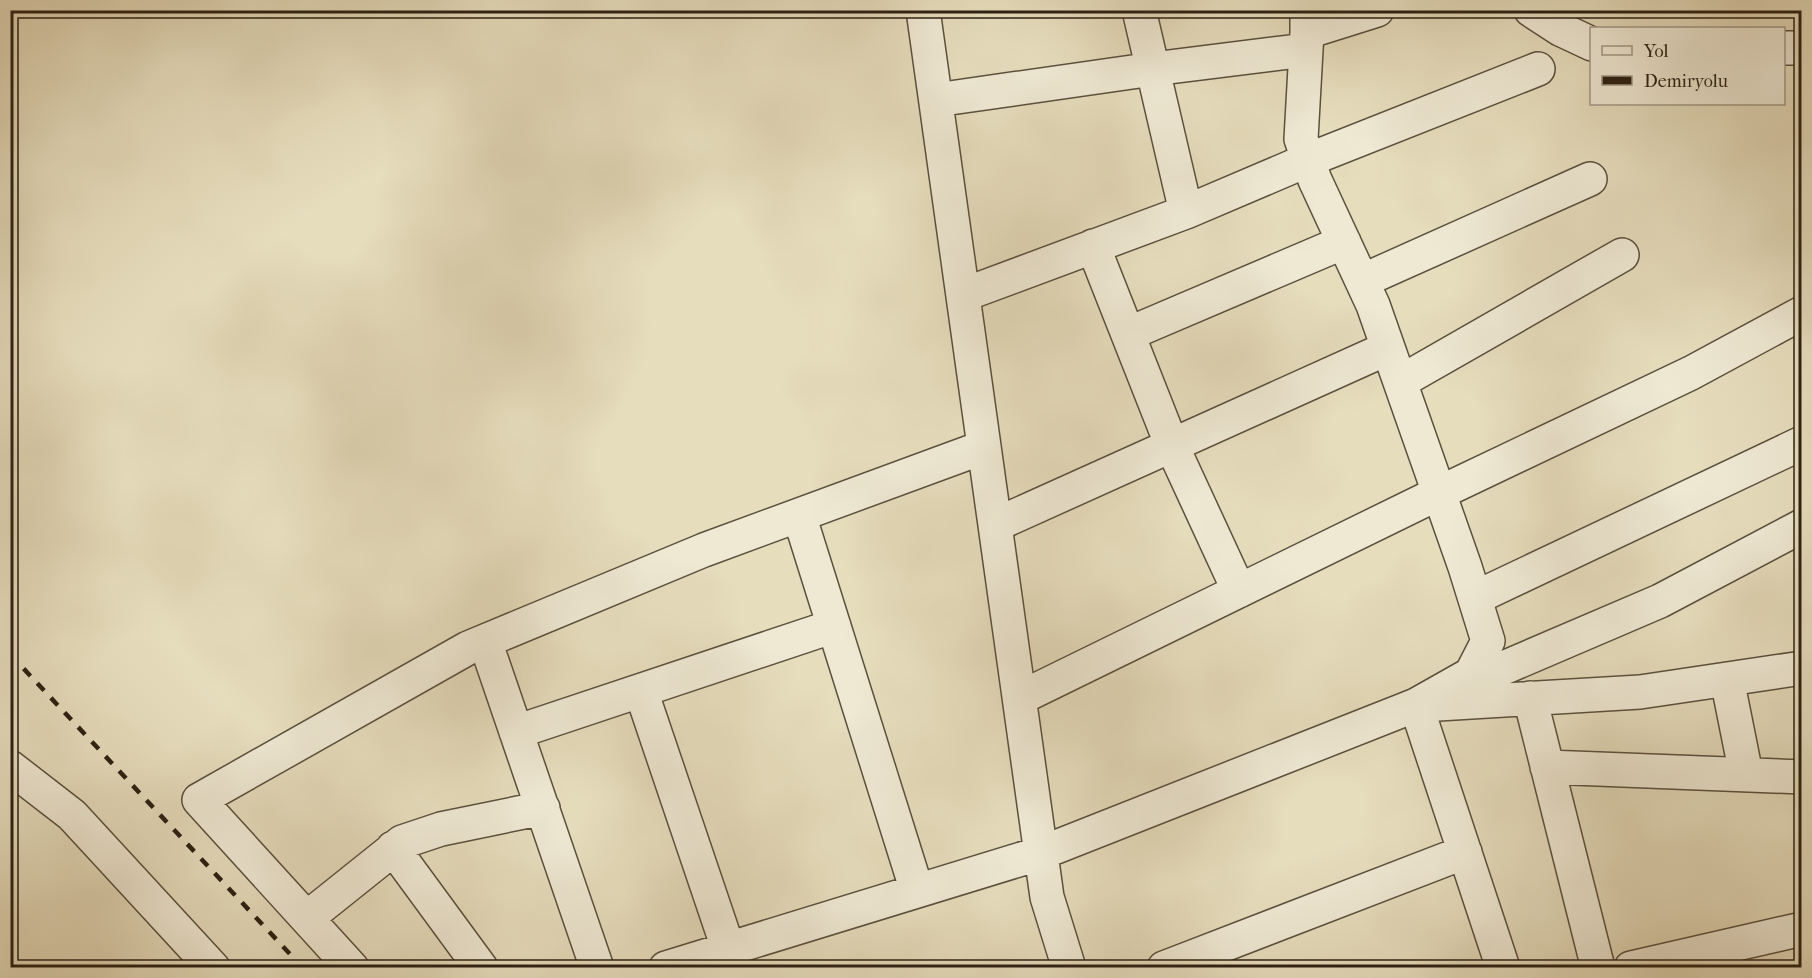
<svg xmlns="http://www.w3.org/2000/svg" width="1812" height="978" font-family="'IM FELL French Canon',serif">
<rect width="100%" height="100%" fill="#e6ddbd"/>
<filter id="stains"><feTurbulence type="fractalNoise" baseFrequency=".00333" numOctaves="4"/><feColorMatrix values="0 0 0 0 .2 0 0 0 0 .09 0 0 0 0 .02 0 0 0 .5 -.17"/></filter>
<radialGradient id="worn" r=".72"><stop offset=".6" stop-color="#630" stop-opacity="0"/><stop offset="1" stop-color="#630" stop-opacity=".3"/></radialGradient>
<g fill="none" stroke-linecap="round" stroke-linejoin="round">
<!-- minor casing -->
<g stroke="#5a503e" stroke-width="36">
<path id="minor" d="M923,10L1047,897L1069,968
M1139,10L1186,212
M1531,10L1560,29L1592,44
M1307,32L1377,10
M1784,48H1802
M936,100L1153,69L1306,50
M1093,246L1172,446L1239,591
M1362,281L1590,179
M963,295L1186,212L1308,160L1538,69
M1128,334L1344,242
M1400,382L1622,255
M799,515L917,891
M995,525L1388,348
M1475,598L1802,443
M485,641L597,968
M1727,679L1746,774
M1459,687L1660,601L1802,526
M641,691L728,948
M1020,698L1439,493L1691,373L1802,313
M1530,698L1598,968
M1438,704L1640,692L1802,668
M1416,705L1503,968
M516,732L834,626
M10,767L72,815L213,968
M1547,767L1802,777
M393,848L481,968
M307,918L402,842L441,829L543,808
M352,968L199,800L468,648L704,550L984,447
M666,968L1041,853L1416,705L1471,674L1488,641L1465,567L1373,305L1315,180L1301,139L1307,32V10
M1164,968L1465,852
M1631,968L1802,929"/>
</g>
<!-- minor -->
<use href="#minor" stroke="#efe9d4" stroke-width="33"/>
<!-- rail -->
<path stroke="#2c2114" stroke-width="4.5" stroke-dasharray="10 10" stroke-linecap="butt" d="M10,654L303,968"/>
</g>
<!-- margin -->
<rect width="1812" height="978" fill="none" stroke="#e6ddbd" stroke-width="36"/>
<rect x="12" y="12" width="1788" height="954" fill="none" stroke="#2c2114" stroke-width="3"/>
<rect x="18" y="18" width="1776" height="942" fill="none" stroke="#2c2114" stroke-width="1.5"/>
<!-- legend -->
<rect x="1590" y="27" width="195" height="78" fill="#efe9d4" stroke="#a19987" stroke-width="1.5"/>
<rect x="1602" y="46" width="30" height="9" fill="#efe9d4" stroke="#a19987" stroke-width="1.5"/>
<text x="1644" y="57" font-size="18" fill="#2c2114">Yol</text>
<rect x="1602" y="76" width="30" height="9" fill="#2c2114" stroke="#a19987" stroke-width="1.5"/>
<text x="1644" y="87" font-size="18" fill="#2c2114">Demiryolu</text>
<rect width="100%" height="100%" filter="url(#stains)"/>
<rect width="100%" height="100%" fill="url(#worn)"/>
</svg>
